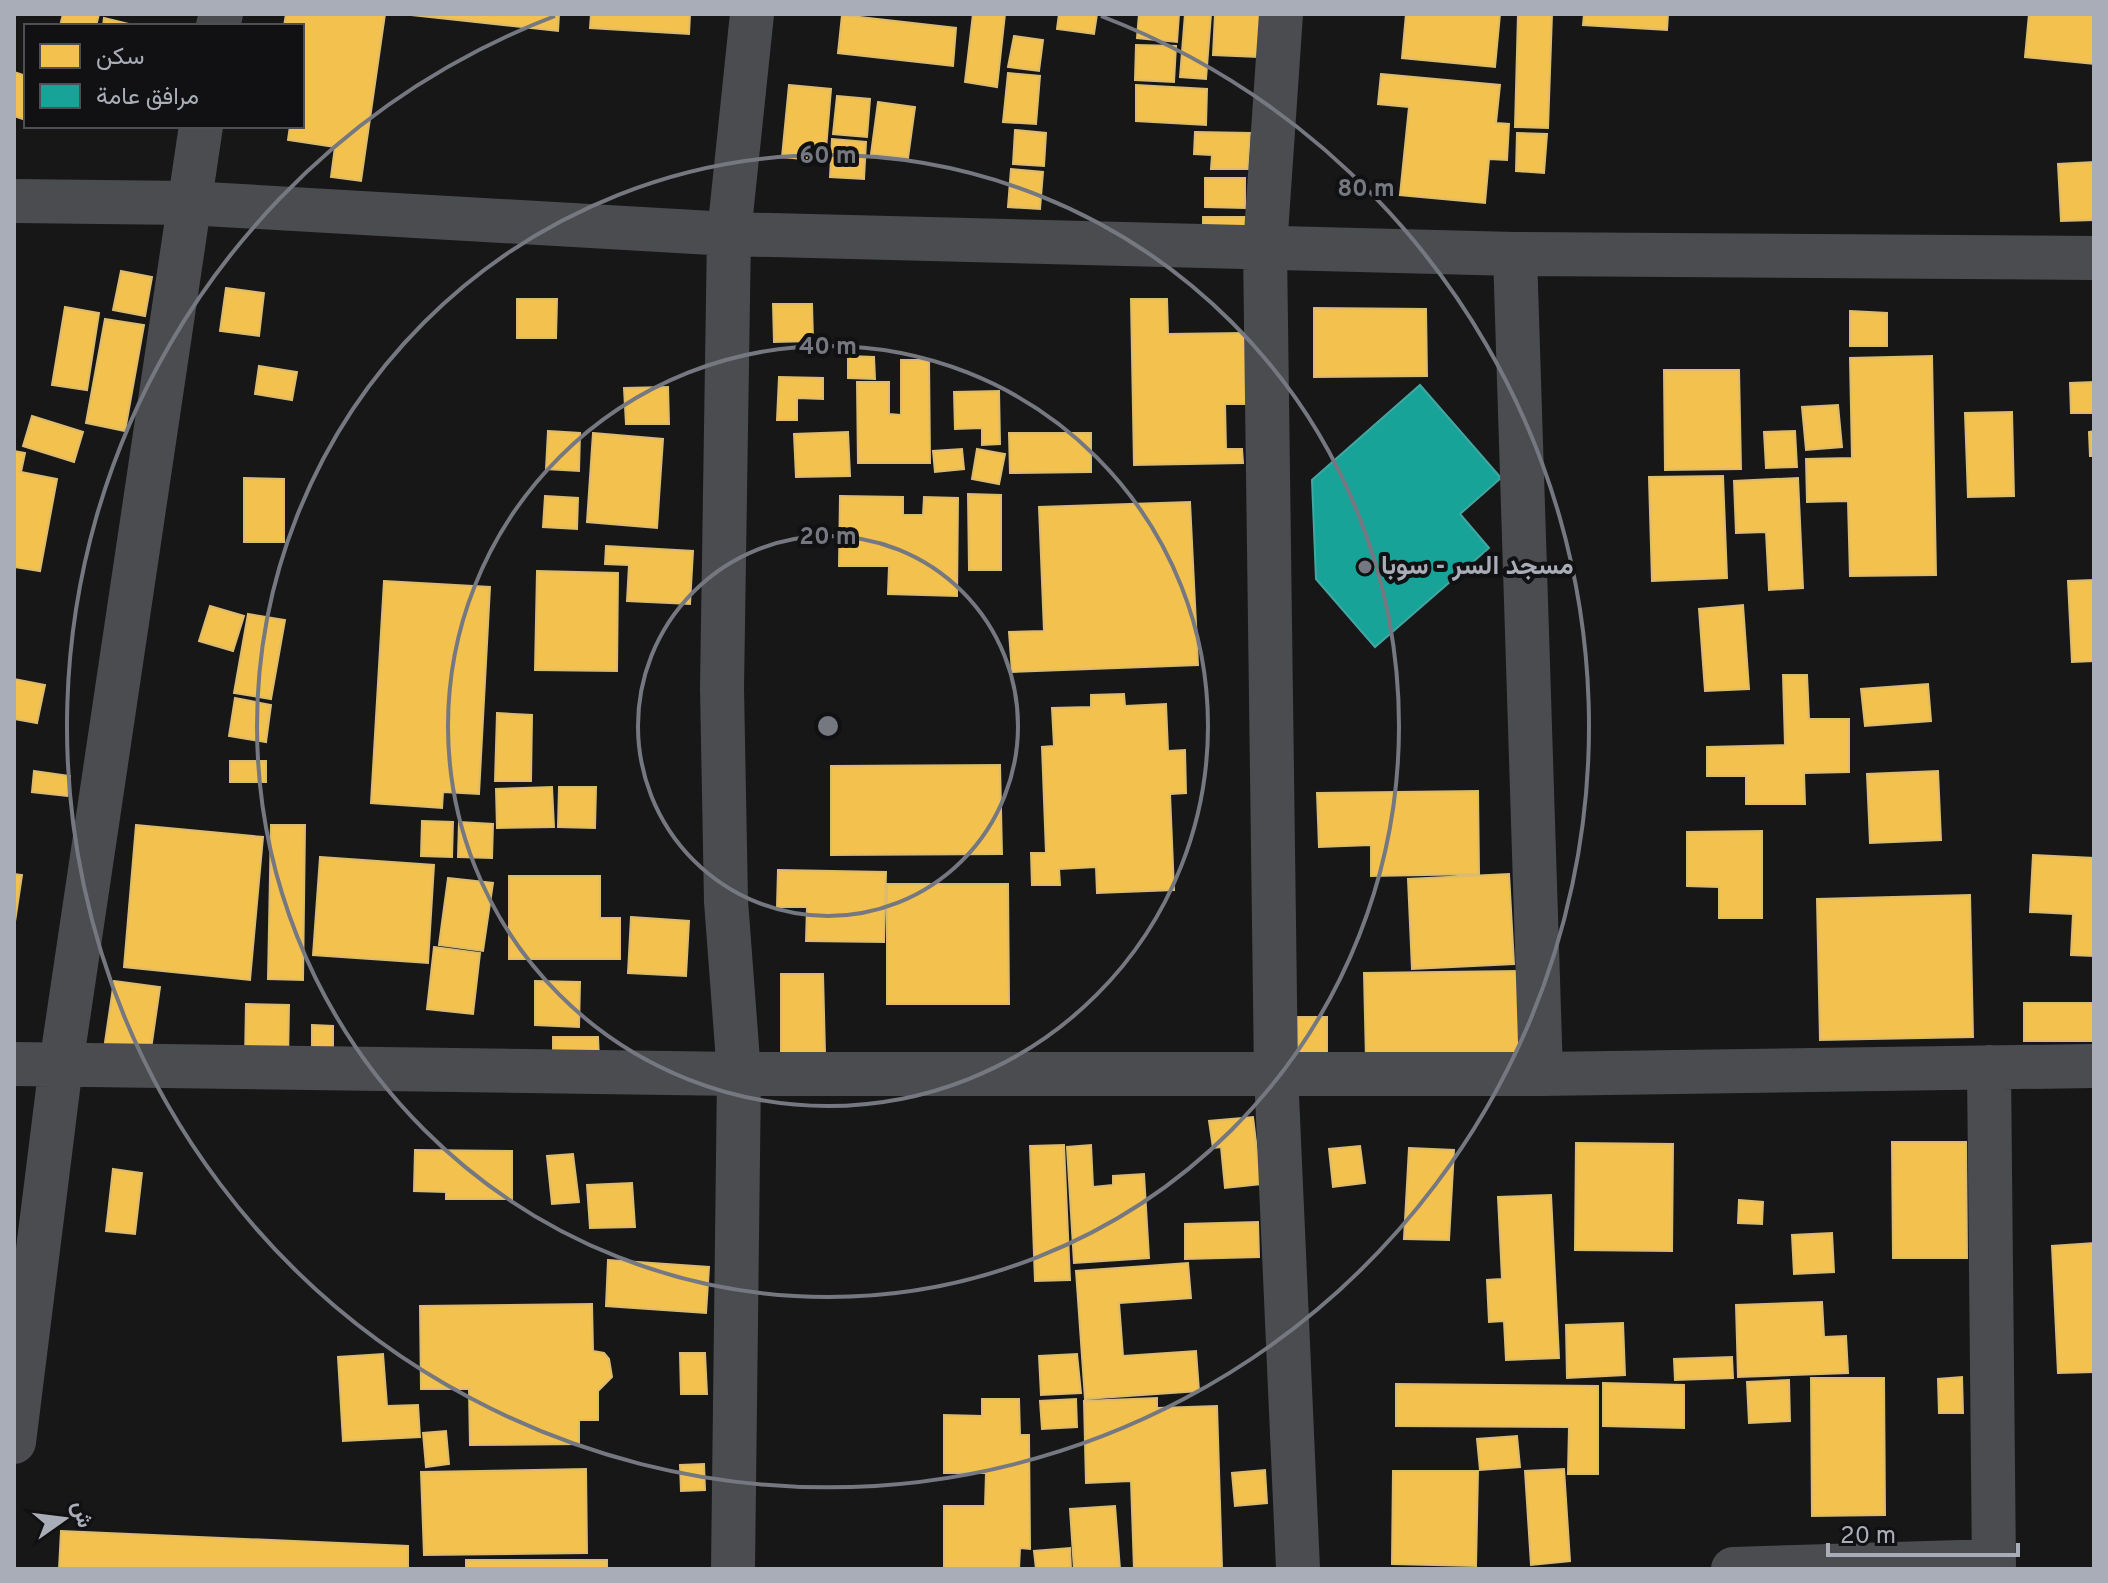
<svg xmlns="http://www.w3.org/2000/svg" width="2108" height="1583" font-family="Overpass,Vazirmatn,sans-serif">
<rect width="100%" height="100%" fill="#171717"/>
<!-- homes -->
<path fill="#f2c14e" stroke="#dcbb6e" stroke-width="2" d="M63,14H99L96,26H60Z
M286,14H385L361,181L331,177L335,147L288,140L290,126H302V26H284Z
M402,14H559L558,31Z
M591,14H690L689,34L590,28Z
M973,14H1005L997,87L965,82Z
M1059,14H1097L1094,34L1057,29Z
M1139,14H1179L1177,42L1137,38Z
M1185,14H1211L1206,79L1180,77Z
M1215,14H1260L1258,57L1213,55Z
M1406,14H1500L1495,67L1402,58Z
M1518,14H1552L1548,128L1515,127Z
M1584,14H1668L1667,30L1583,25Z
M2029,14H2094V64L2025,57Z
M842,15L956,28L953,66L838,53Z
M104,18L137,26H103Z
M1014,36L1043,40L1039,71L1008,67Z
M1136,45L1176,46L1174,82L1135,80Z
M14,72L26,76V120L14,116Z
M1008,73L1040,76L1036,124L1003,122Z
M1381,74L1500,85L1496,123L1509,124L1507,160L1489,159L1485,203L1400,195L1409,107L1378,104Z
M789,85L831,89L825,161L782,157Z
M1136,85L1207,89L1206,125L1136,121Z
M837,96L870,99L867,137L833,134Z
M878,102L915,107L908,158L871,154Z
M1015,130L1046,133L1044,166L1013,164Z
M1195,132L1250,133L1248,169H1211L1212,155L1194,154Z
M1517,133L1547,134L1544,173L1516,171Z
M832,139L866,142L864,179L830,177Z
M2094,162V220L2061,221L2058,164Z
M1011,169L1043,172L1040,209L1008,207Z
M1205,178H1245V208L1205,207Z
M1203,217H1251L1250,242H1203Z
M121,271L152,277L145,316L113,310Z
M226,288L264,293L259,336L220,331Z
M517,299H557L556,338H517Z
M1131,299H1167L1168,334L1245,333L1246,404H1225L1226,449H1242L1243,463L1134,465Z
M773,304H812L813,341L774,342Z
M65,307L99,313L87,390L52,385Z
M1314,308L1426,309L1427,376L1314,377Z
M1850,311L1887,313V346H1850Z
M105,319L144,325L125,431L86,423Z
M848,356L874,357L875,379L848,378Z
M1932,356L1936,575L1850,576L1848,501L1807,502L1806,459L1852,458L1850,358Z
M901,360H929L930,463H858L857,382H889V414L901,415Z
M259,366L297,372L292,400L255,394Z
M1664,370H1739L1741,469L1665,470Z
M779,377L823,378V399L797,398V420H777Z
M2094,382V413H2071L2070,383Z
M668,387L669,424H626L624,388Z
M999,391L1000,444L982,445V428L955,429L954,392Z
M1838,405L1842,447L1806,450L1802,407Z
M2012,412L2014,496L1968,497L1965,413Z
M32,416L83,432L74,462L23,446Z
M548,431L580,433L579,471L546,469Z
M1795,431L1797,467L1766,468L1764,432Z
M2094,431V456H2090L2089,432Z
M848,432L850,476L796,477L794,434Z
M593,433L663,439L657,528L587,522Z
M1009,433H1091V472L1010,473Z
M962,449L964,469L935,472L933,451Z
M977,449L1005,454L999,484L972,479Z
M14,451L25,453L21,472L57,479L40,571L14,567Z
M1723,476L1727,578L1652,581L1649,477Z
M244,478L284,479V542H244Z
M1798,478L1803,588L1769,590L1766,532L1736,533L1734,481Z
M968,494L1001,495V570H969Z
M545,496L578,498L577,529L543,527Z
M840,496L903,497V515H923L924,497L958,498L957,596L888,594L889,566H839Z
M1190,502L1198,665L1012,672L1009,632L1044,631L1039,507Z
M606,546L693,551L690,604L627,601L629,565L605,564Z
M537,571L618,573L617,671L535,670Z
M2094,580V661L2072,662L2068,581Z
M384,581L490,587L479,794L443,792L442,808L371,803Z
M1743,605L1749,689L1705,691L1699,609Z
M210,606L244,616L233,651L199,641Z
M248,614L285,620L271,699L234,693Z
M1783,675H1807L1809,719H1849V772L1804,773L1805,804H1746V776H1707V747L1785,745Z
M14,679L45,685L37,723L14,719Z
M1928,684L1931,721L1865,726L1861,689Z
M1124,694L1125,706L1166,704L1168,751L1185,750L1186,793L1170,794L1174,890L1097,893L1096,867L1059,869L1060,885H1032L1031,853H1046L1042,747L1054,746L1052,708L1091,707V695Z
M235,698L271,705L266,742L229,736Z
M497,713L532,715L531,781H495Z
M230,761H266V782H230Z
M1000,765L1002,854L831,855V766Z
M34,771L70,776L67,796L32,792Z
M1938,771L1941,840L1870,843L1867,774Z
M552,787L554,827L497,828L496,789Z
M559,787H596L595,828L558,827Z
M1478,791L1479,874L1371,876V845L1319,847L1317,793Z
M422,821L453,822L452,857L421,856Z
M459,822L493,824L492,858L458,857Z
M136,825L263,837L250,980L124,967Z
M271,825H305L303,980L268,979Z
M1762,831V918H1719V887L1687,886V832Z
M2033,855L2094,858V956L2071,955L2073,914L2030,912Z
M320,857L434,865L428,963L313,955Z
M778,870L886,872L884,942L806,941L807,907H777Z
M14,874L22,875L14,928Z
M1509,874L1514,964L1412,969L1408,879Z
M509,876H600V918H620V959H509Z
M448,878L493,883L483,951L439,945Z
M887,884H1008L1009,1004H887Z
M1970,895L1973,1037L1820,1040L1817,899Z
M631,917L689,921L686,976L628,973Z
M434,947L480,953L473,1014L427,1009Z
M1518,971L1520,1057L1366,1060L1364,973Z
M781,974H823L825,1053L781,1054Z
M114,981L160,987L149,1063L103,1056Z
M535,981L580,982L579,1027L535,1025Z
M2024,1003H2094V1041H2024Z
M246,1004L289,1005L288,1060H245Z
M1297,1017H1327V1055L1298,1056Z
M312,1025L333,1026V1060L312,1059Z
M553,1037H598L599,1060L553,1061Z
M1253,1117L1261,1184L1225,1188L1221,1147L1213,1148L1209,1121Z
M1892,1142H1966L1967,1258H1893Z
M1576,1143L1673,1144L1672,1251L1575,1250Z
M1064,1145L1070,1280L1035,1281L1030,1146Z
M1091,1145L1093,1187L1113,1185V1176L1144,1174L1149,1258L1074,1263L1067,1147Z
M1360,1146L1365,1183L1333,1187L1329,1149Z
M1409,1148L1454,1150L1449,1240L1404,1239Z
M415,1150L512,1151V1199H446V1192L414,1191Z
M573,1154L579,1202L552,1204L547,1156Z
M113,1169L142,1173L135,1234L106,1231Z
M632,1183L635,1227L590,1228L587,1185Z
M1551,1195L1559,1358L1506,1360L1504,1321L1489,1322L1487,1280L1502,1279L1498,1197Z
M1739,1200L1763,1202L1762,1224L1738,1223Z
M1258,1222L1259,1257L1185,1259V1224Z
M1832,1233L1834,1272L1794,1274L1792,1235Z
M2094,1243V1372L2058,1373L2052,1246Z
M608,1260L709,1267L706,1313L606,1306Z
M1188,1263L1191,1298L1119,1303L1123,1356L1196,1351L1199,1391L1085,1399L1076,1271Z
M1822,1302L1824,1337L1846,1336L1848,1373L1738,1377L1736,1305Z
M592,1304L593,1351L604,1353L609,1359L612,1377L598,1391V1420H579V1444L470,1445L469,1389H421L420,1306Z
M1623,1323L1625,1375L1567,1378L1566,1325Z
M680,1353H705L707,1394H681Z
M383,1354L387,1406L418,1405L420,1437L343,1441L338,1357Z
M1077,1354L1081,1393L1041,1395L1039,1356Z
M1732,1357L1733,1378L1675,1380L1674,1359Z
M1962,1377L1963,1413H1939L1938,1379Z
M1811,1378H1884L1885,1515L1812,1516Z
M1789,1380L1790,1421L1749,1423L1747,1382Z
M1603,1383L1684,1385V1428L1603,1426Z
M1396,1384L1598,1386V1474H1568L1569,1427L1396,1426Z
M1157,1398V1408L1217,1406L1222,1568L1134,1569L1131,1481L1086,1483L1084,1401Z
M982,1399H1019L1020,1435H1029L1030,1549L1020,1548L1019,1569H944V1506H985L986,1473H944V1415L982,1416Z
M1076,1399L1077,1427L1042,1429L1040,1401Z
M446,1431L449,1464L426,1467L423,1433Z
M1517,1436L1520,1467L1480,1470L1477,1439Z
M704,1464L705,1490L681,1491L680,1465Z
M586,1469L587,1553L424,1555L421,1472Z
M1564,1469L1570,1561L1531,1565L1525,1471Z
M1265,1470L1267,1503L1235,1506L1232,1473Z
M1393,1471H1478L1476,1566L1392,1564Z
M1115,1506L1120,1569H1074L1070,1509Z
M61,1531L408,1546V1569H59Z
M1070,1548L1071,1569H1036L1034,1551Z
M466,1560H607V1569H466Z"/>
<!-- public -->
<path fill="#17a398" stroke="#42a6a2" stroke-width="2" d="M1420,385L1501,478L1460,514L1489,548L1375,647L1316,579L1312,480Z"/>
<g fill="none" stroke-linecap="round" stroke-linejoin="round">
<!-- minor -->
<path stroke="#4b4c50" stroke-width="44" d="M1281,14L1265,248L1276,1073L1298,1569
M218,26L221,14
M14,201L188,203L729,234L1515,254L2094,258
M1515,254L1541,1074
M14,1064L739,1074H1541L2094,1066
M1989,1067L1994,1569
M14,1442L61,1065L201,126
M733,1569L739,1074L726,901L722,688L729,234L752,14
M1733,1569L1993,1561"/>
</g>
<!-- distance rings -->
<g fill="none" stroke="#757880" stroke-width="4">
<circle cx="828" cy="726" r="190"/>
<circle cx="828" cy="726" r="380"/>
<circle cx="828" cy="726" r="571"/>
<path d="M1101 16A761 761 0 1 1 555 16"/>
</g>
<!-- markers -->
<circle fill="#757880" stroke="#111113" stroke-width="3" cx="1365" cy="567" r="8"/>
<g text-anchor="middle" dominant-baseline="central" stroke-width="8" stroke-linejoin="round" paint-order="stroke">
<!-- poi labels -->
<g font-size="26" font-weight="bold" fill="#a8adb8" stroke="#111113" text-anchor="start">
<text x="1381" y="567">مسجد السر - سوبا</text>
</g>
</g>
<circle cx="828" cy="726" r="12" fill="#757880" stroke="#111113" stroke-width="4"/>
<g font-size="24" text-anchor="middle" font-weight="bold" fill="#757880" stroke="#111113" stroke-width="8" stroke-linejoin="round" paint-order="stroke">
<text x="828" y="163">60 m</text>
<text x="1366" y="196">80 m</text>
<text x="828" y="354">40 m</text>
<text x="828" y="544">20 m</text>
</g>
<!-- border -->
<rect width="2108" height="1583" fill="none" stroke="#a8adb8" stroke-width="32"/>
<!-- legend -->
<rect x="24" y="24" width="280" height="104" fill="#111113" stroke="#4d4f55" stroke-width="2"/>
<rect x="40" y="44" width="40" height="24" fill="#f2c14e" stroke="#4d4f55" stroke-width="2"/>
<text x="96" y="64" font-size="24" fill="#a8adb8">سكن</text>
<rect x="40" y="84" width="40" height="24" fill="#17a398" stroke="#4d4f55" stroke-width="2"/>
<text x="96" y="104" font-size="24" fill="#a8adb8">مرافق عامة</text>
<!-- north arrow -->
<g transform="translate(64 1519) rotate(76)" stroke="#111113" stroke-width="6" paint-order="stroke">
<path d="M0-6L14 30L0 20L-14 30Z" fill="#a8adb8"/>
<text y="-12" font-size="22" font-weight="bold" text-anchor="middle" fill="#a8adb8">ش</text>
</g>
<!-- scale -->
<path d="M1828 1543v12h190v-12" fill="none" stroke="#a8adb8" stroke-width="4"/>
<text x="1840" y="1543" font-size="24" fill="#a8adb8" stroke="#111113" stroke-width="6" paint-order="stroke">20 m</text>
</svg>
